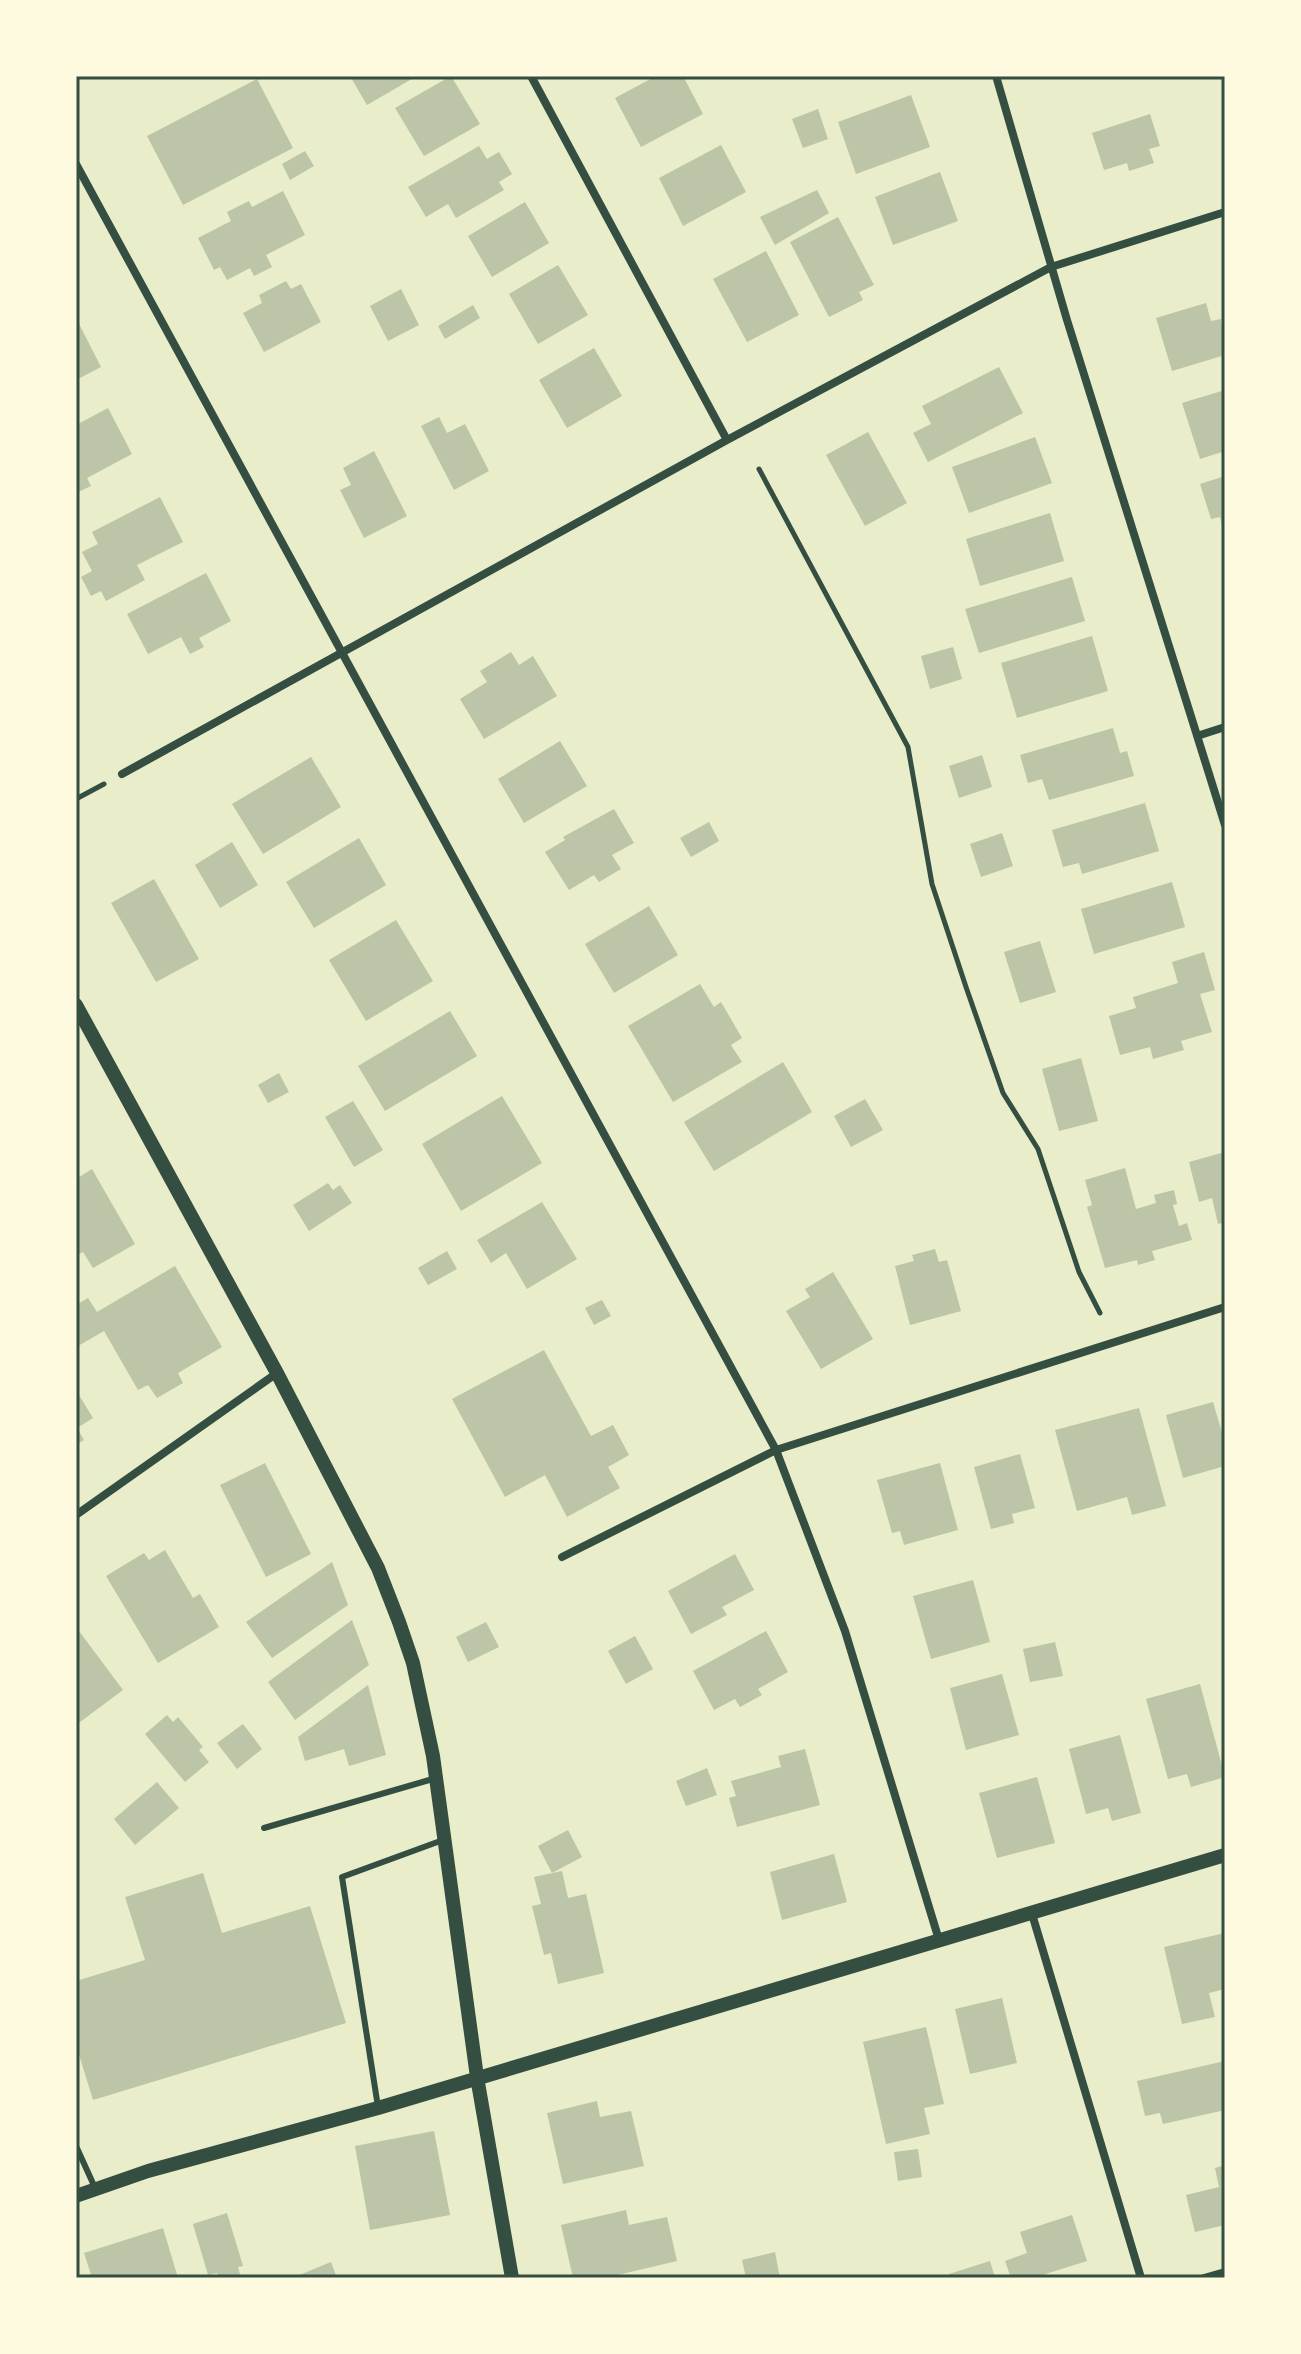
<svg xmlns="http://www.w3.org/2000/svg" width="1301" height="2354" font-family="Manrope,sans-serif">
<rect width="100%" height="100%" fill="#e9edc9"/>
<!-- building -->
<path fill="#bcc5a7" d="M350,76H417L367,105Z
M451,76L480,124L424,156L395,108Z
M656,76H683L703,114L641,147L615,98Z
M257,79L293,148L183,205L147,136Z
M911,95L930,147L856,174L838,122Z
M818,109L828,139L803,148L792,119Z
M1150,114L1160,146L1149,149L1154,163L1129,171L1127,163L1104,170L1092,133Z
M721,145L746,192L683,226L659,178Z
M479,146L487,159L499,152L512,174L499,182L504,190L456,218L448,204L426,217L408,187Z
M305,151L314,166L290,180L282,164Z
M940,172L958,221L893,245L875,197Z
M817,190L829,213L775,245L760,217Z
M283,191L305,235L266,255L272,267L254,276L250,268L227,280L220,267L214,270L198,238L231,221L227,212L249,201L252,207Z
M525,202L549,243L492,277L468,236Z
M838,217L874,285L859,292L863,300L829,317L790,242Z
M766,251L799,315L747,342L713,279Z
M558,265L588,315L538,344L509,294Z
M286,281L291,289L301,284L321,322L264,352L243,313L262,303L259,295Z
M401,289L419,325L388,341L370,306Z
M1206,303L1211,321L1221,319L1225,355L1172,371L1156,318Z
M473,305L480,318L445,339L438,326Z
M76,318L101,367L76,380Z
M594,348L622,396L567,428L539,380Z
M999,367L1023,413L928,462L913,433L931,424L922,406Z
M1225,390V451L1200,459L1182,403Z
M108,408L132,454L87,478L91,486L76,493V425Z
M439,417L447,433L465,424L489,471L454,490L421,426Z
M868,432L907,503L865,526L826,455Z
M1035,437L1052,483L969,513L952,467Z
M374,451L407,516L364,538L340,490L351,485L343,468Z
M1225,476V532H1224L1220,517L1211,519L1200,484Z
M160,497L183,542L137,565L145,580L106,601L101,591L91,596L81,577L92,571L82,552L98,544L92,532Z
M1050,513L1064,561L980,586L966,539Z
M206,573L231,621L199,638L204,647L190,654L181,637L148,654L127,614Z
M1072,577L1085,621L979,653L965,609Z
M1092,636L1108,691L1017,718L1001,663Z
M953,647L962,679L930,689L921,656Z
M511,652L519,665L533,656L557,696L484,739L460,699L487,682L480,671Z
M1113,728L1120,753L1127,751L1134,776L1049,800L1042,779L1028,783L1020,755Z
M560,741L587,786L524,823L498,779Z
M982,755L992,787L959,798L949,766Z
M311,757L341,807L263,854L232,804Z
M1145,803L1159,851L1082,874L1079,863L1063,867L1052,830Z
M614,809L634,843L612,855L621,869L599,882L594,875L569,890L545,852L565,840L563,837Z
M709,822L719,841L691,857L680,838Z
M1002,833L1013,866L981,877L970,844Z
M359,838L386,885L314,928L286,882Z
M232,842L258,885L220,908L195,865Z
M154,879L199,959L156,982L111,903Z
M1172,882L1185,927L1094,954L1081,909Z
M649,906L678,955L614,993L585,944Z
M396,920L433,981L366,1021L329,960Z
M1040,941L1056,992L1020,1003L1004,952Z
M1204,952L1215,990L1200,994L1212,1032L1181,1041L1184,1050L1153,1059L1150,1047L1120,1055L1109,1016L1136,1008L1133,997L1178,983L1172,962Z
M700,984L714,1007L721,1002L742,1038L731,1045L742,1062L673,1102L628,1026Z
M450,1011L477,1056L385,1111L358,1066Z
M1081,1058L1098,1121L1059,1131L1042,1069Z
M783,1062L812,1112L714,1171L684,1122Z
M279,1073L289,1092L268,1103L258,1085Z
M502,1096L542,1163L461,1211L422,1144Z
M865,1099L883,1130L851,1147L834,1116Z
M353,1101L383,1150L354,1167L325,1117Z
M1225,1152V1222L1218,1224L1212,1198L1199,1202L1189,1162Z
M1125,1168L1136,1209L1156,1203L1154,1195L1174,1190L1177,1204L1173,1205L1179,1226L1187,1223L1192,1240L1152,1251L1155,1260L1138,1265L1137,1260L1105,1268L1087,1207L1092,1205L1085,1180Z
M92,1169L135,1244L93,1268L83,1252L76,1256V1179Z
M328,1183L333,1190L340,1185L352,1203L309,1231L293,1205Z
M542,1202L577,1259L527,1289L506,1253L491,1263L477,1240Z
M935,1249L939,1262L947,1260L961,1311L910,1325L895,1266L914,1261L912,1255Z
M447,1251L457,1269L428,1285L418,1268Z
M175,1266L222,1347L178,1373L183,1383L157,1398L148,1385L138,1390L104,1331L78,1346L76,1305L88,1298L97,1312Z
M833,1272L873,1339L821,1369L786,1311L810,1297L805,1289Z
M602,1300L611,1316L594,1325L585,1308Z
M544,1350L591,1436L613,1425L629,1455L608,1467L620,1488L567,1517L545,1475L505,1497L452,1399Z
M76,1390L93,1418L77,1428L84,1440L76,1445Z
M1213,1402L1225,1443V1466L1183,1478L1166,1415Z
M1139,1408L1166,1506L1132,1515L1127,1497L1077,1511L1055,1430Z
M1020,1454L1035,1508L1012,1514L1014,1523L991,1529L974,1467Z
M265,1463L311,1554L266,1577L220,1485Z
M940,1463L958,1530L904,1545L900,1531L892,1533L877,1480Z
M165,1550L193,1598L200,1594L219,1627L158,1663L106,1576L144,1553L149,1560Z
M735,1554L754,1590L722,1607L727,1615L691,1634L668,1591Z
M332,1562L348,1605L272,1658L246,1622Z
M973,1580L990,1642L931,1659L913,1596Z
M352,1620L369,1665L295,1720L268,1682Z
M486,1622L499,1647L468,1662L456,1637Z
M76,1627L123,1690L76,1725Z
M766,1631L788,1672L758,1689L762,1695L740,1707L735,1699L714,1710L693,1671Z
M635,1636L653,1669L626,1684L608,1651Z
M1055,1642L1063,1676L1030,1682L1023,1649Z
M1002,1674L1019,1735L966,1750L950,1688Z
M1200,1684L1225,1777L1191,1787L1187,1774L1168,1779L1146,1699Z
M368,1685L386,1755L349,1766L344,1749L305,1761L298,1737Z
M167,1715L173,1722L178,1717L203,1747L199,1750L209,1762L185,1782L145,1734Z
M243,1724L262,1749L237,1769L217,1743Z
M1120,1735L1141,1813L1112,1821L1108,1808L1086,1814L1069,1749Z
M805,1749L820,1805L737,1827L729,1798L736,1796L731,1781L781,1767L778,1756Z
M707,1768L717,1795L686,1806L676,1781Z
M1037,1777L1055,1843L997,1858L979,1793Z
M157,1782L179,1808L135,1845L114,1819Z
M568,1830L582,1857L552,1873L538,1846Z
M834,1854L847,1902L782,1920L770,1872Z
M562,1871L568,1898L586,1894L604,1973L558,1984L551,1953L544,1955L532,1906L541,1904L534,1877Z
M203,1873L222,1933L310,1906L346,2023L93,2100L76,2045V1981L145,1960L125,1897Z
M1225,1933V1989L1209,1993L1215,2017L1182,2024L1164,1947Z
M1002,1998L1017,2063L970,2074L955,2009Z
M926,2027L944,2104L924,2108L930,2134L886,2144L863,2042Z
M1225,2061V2110L1163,2124L1160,2113L1145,2116L1137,2081Z
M597,2101L600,2117L631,2111L644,2166L563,2184L547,2113Z
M434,2131L450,2215L370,2230L355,2146Z
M918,2149L922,2177L898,2181L894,2152Z
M1225,2165V2225L1195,2232L1186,2195L1219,2187L1215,2168Z
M626,2210L629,2225L667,2217L677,2261L605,2278H573L561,2225Z
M227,2213L243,2266L238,2267L241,2278H218L217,2273L208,2275L193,2224Z
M1072,2215L1087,2261L1033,2278H1011L1005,2261L1027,2253L1020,2232Z
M163,2228L178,2278H92L84,2253Z
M775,2252L780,2278H746L742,2260Z
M990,2261L995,2278H951L949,2274Z
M331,2262L337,2278H292Z"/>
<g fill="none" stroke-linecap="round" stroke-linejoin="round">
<!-- path -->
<path stroke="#344e41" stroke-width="5" d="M759,469L908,747L932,884L966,987L1003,1093L1038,1149L1079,1272L1100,1313
M76,799L104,784"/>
<!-- service -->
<path stroke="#344e41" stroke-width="6" d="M264,1828L436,1778
M378,2107L342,1877L443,1840
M76,2146L96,2190"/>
<!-- minor -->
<path stroke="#344e41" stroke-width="8" d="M531,76L727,440
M996,76L1067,320L1225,825
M76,164L776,1450L845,1631L939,1940
M1197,736L1225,727
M122,774L727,440L1051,267L1225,212
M76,1515L277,1373
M562,1557L776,1450L1225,1307
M1032,1914L1141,2278
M1204,2278L1225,2272"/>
<!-- tertiary -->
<path stroke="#344e41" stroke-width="14" d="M76,1005L277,1373L378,1568L399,1622L413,1663L433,1756L477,2077L512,2278
M76,2196L148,2171L378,2108L1225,1855"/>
</g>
<!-- border -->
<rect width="1301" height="2354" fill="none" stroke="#fefae0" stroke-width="156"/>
<rect x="78" y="78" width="1145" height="2198" fill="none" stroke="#344e41" stroke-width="3"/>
</svg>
